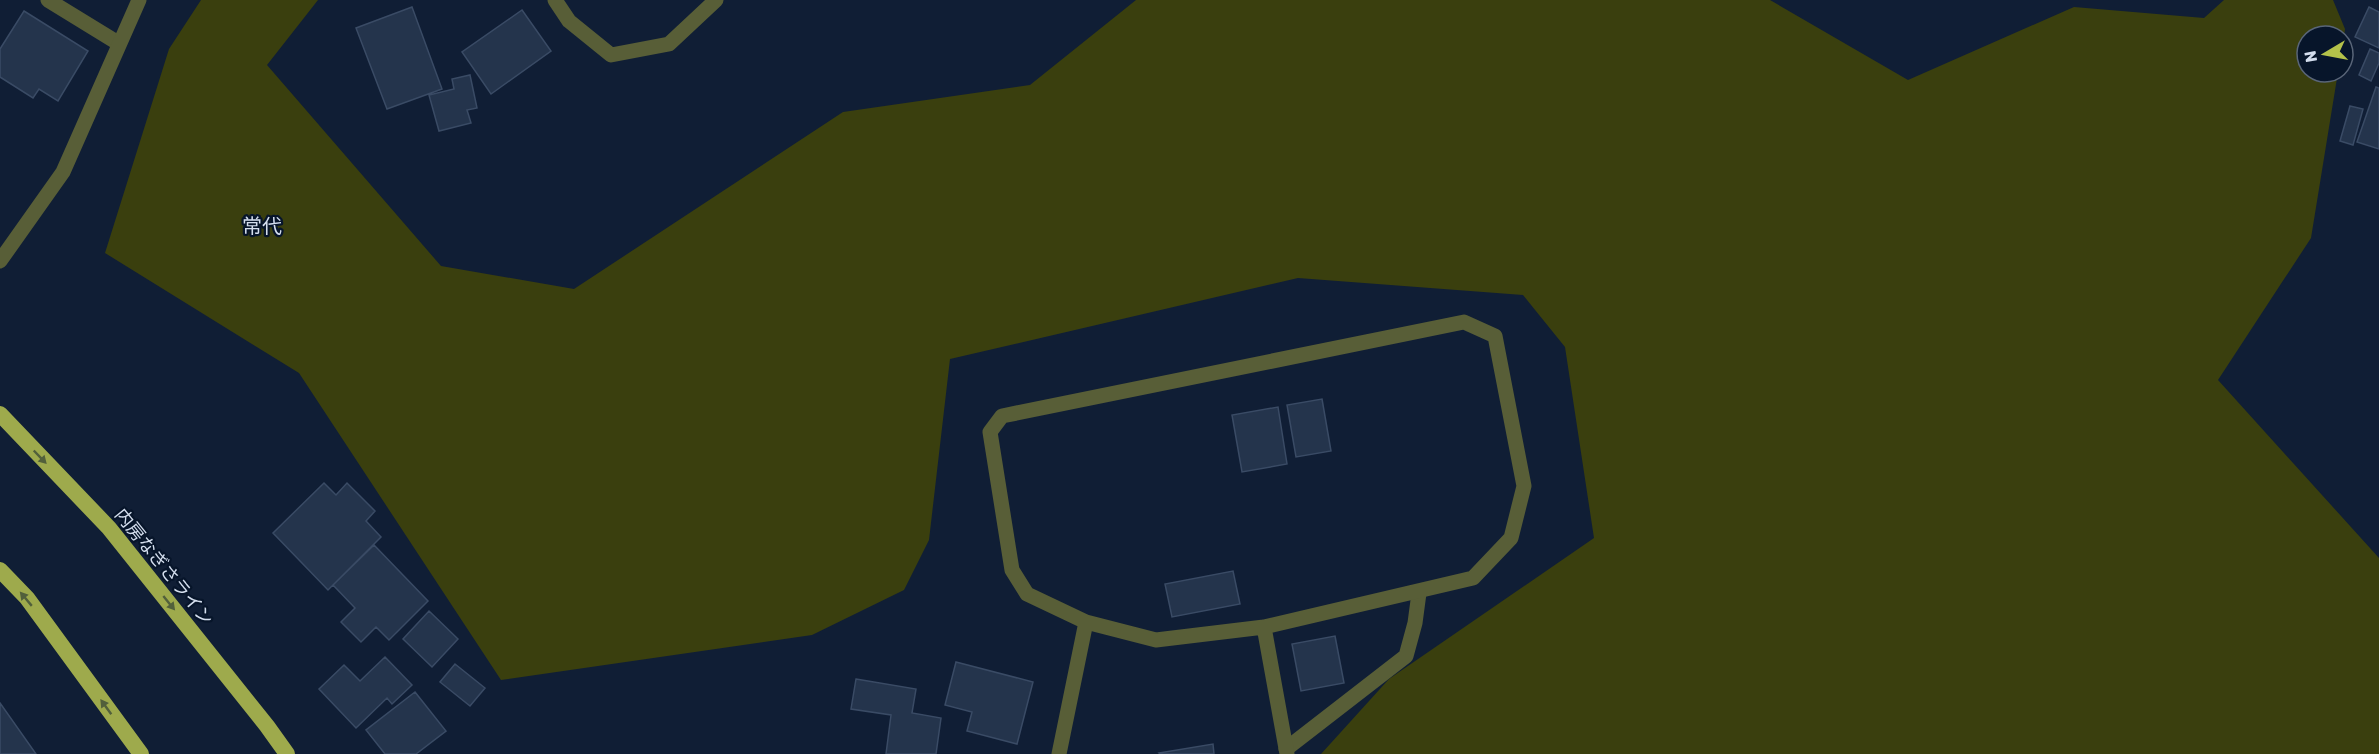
<svg xmlns="http://www.w3.org/2000/svg" width="2379" height="754" font-family="Rubik,'Noto Sans JP',sans-serif">
<rect width="100%" height="100%" fill="#101e35"/>
<!-- green -->
<path fill="#3a3f0e" d="M201,0H318L267,65L441,266L574,289L843,112L1030,85L1136,0H1770L1908,80L2074,7L2204,18L2224,0H2333L2345,29L2343,44V36H2307V72H2338L2311,238L2218,380L2379,558V754H1321L1389,679L1594,538L1565,347L1523,295L1298,278L950,359L929,540L904,590L812,635L501,680L299,373L105,253L169,49Z"/>
<!-- building -->
<path fill="#24344c" stroke="#3a4b65" stroke-width="1.5" d="M412,7L442,89L387,109L356,28Z
M2369,7L2379,12V48L2355,37Z
M522,10L551,51L491,94L462,52Z
M24,11L88,51L58,101L39,89L33,98L0,77V49Z
M2370,49L2379,53V63L2371,81L2359,75Z
M470,75L477,108L467,110L471,123L439,131L429,95L454,89L452,79Z
M2376,87L2379,88V149L2357,142Z
M2350,106L2363,109L2353,145L2340,141Z
M1322,399L1331,451L1296,457L1287,405Z
M1278,407L1287,464L1242,472L1232,415Z
M324,483L336,495L347,483L375,511L366,521L381,537L328,590L273,533Z
M374,545L428,601L389,640L376,627L361,642L341,622L355,608L333,585Z
M1233,571L1240,604L1172,617L1165,584Z
M429,611L458,639L432,667L403,639Z
M1335,636L1344,683L1301,691L1292,644Z
M385,657L412,685L392,704L387,698L356,728L319,689L344,665L360,681Z
M956,662L1033,682L1017,744L967,731L972,712L945,705Z
M455,664L485,688L470,706L440,682Z
M856,679L916,689L912,713L941,718L936,754H886L891,715L851,709Z
M415,692L446,731L416,754H385L366,730Z
M0,703L36,754H0Z
M1213,744L1214,754H1160L1159,753Z"/>
<g fill="none" stroke-linecap="round" stroke-linejoin="round">
<!-- service -->
<path stroke="#585e37" stroke-width="15" d="M1286,749L1406,656L1415,623L1419,593"/>
<!-- minor -->
<path stroke="#585e37" stroke-width="15" d="M48,0L118,43
M555,0L569,21L611,55L669,44L716,0
M1464,322L1495,336L1524,486L1511,538L1473,578L1264,627L1156,640L1086,622L1027,594L1012,570L990,432L1002,416Z
M1264,627L1287,754
M1059,754L1086,622"/>
<!-- tertiary -->
<path stroke="#585e37" stroke-width="15" d="M0,261L63,172L139,0"/>
<!-- trunk -->
<path stroke="#9eaa4c" stroke-width="16" d="M0,414L109,528L267,726L287,754
M0,570L27,598L141,754"/>
</g>
<!-- one-way arrows -->
<defs><path id="oneway-solid" d="M-6-.8H1V-3.2L6.5 0L1 3.2V.8H-6Z" transform="scale(1.5)"/></defs>
<g fill="#52603b">
<use href="#oneway-solid" transform="translate(40 457) rotate(46)"/>
<use href="#oneway-solid" transform="translate(26 599) rotate(-130)"/>
<use href="#oneway-solid" transform="translate(169 603) rotate(51)"/>
<use href="#oneway-solid" transform="translate(106 707) rotate(-126)"/>
</g>
<g text-anchor="middle" dominant-baseline="central" stroke-width="4.5" stroke-linejoin="round" paint-order="stroke">
<!-- street labels -->
<g font-size="18" fill="#d4deee" stroke="#07152a">
<text transform="translate(164 567) rotate(51)">内房なぎさライン</text>
</g>
<!-- neighbourhood labels -->
<g font-size="20" fill="#d4deee" stroke="#07152a">
<text x="262" y="226">常代</text>
</g>
</g>
<!-- north arrow -->
<g transform="translate(2325 54) rotate(260)"><circle r="28" fill="#07152a" stroke="#596578" stroke-width="1.5"/>
<path d="M0-4.5L10 22L0 15L-10 22Z" fill="#b4c24a"/>
<text y="-9" font-size="16" font-weight="bold" text-anchor="middle" fill="#d4deee">N</text>
</g>
</svg>
